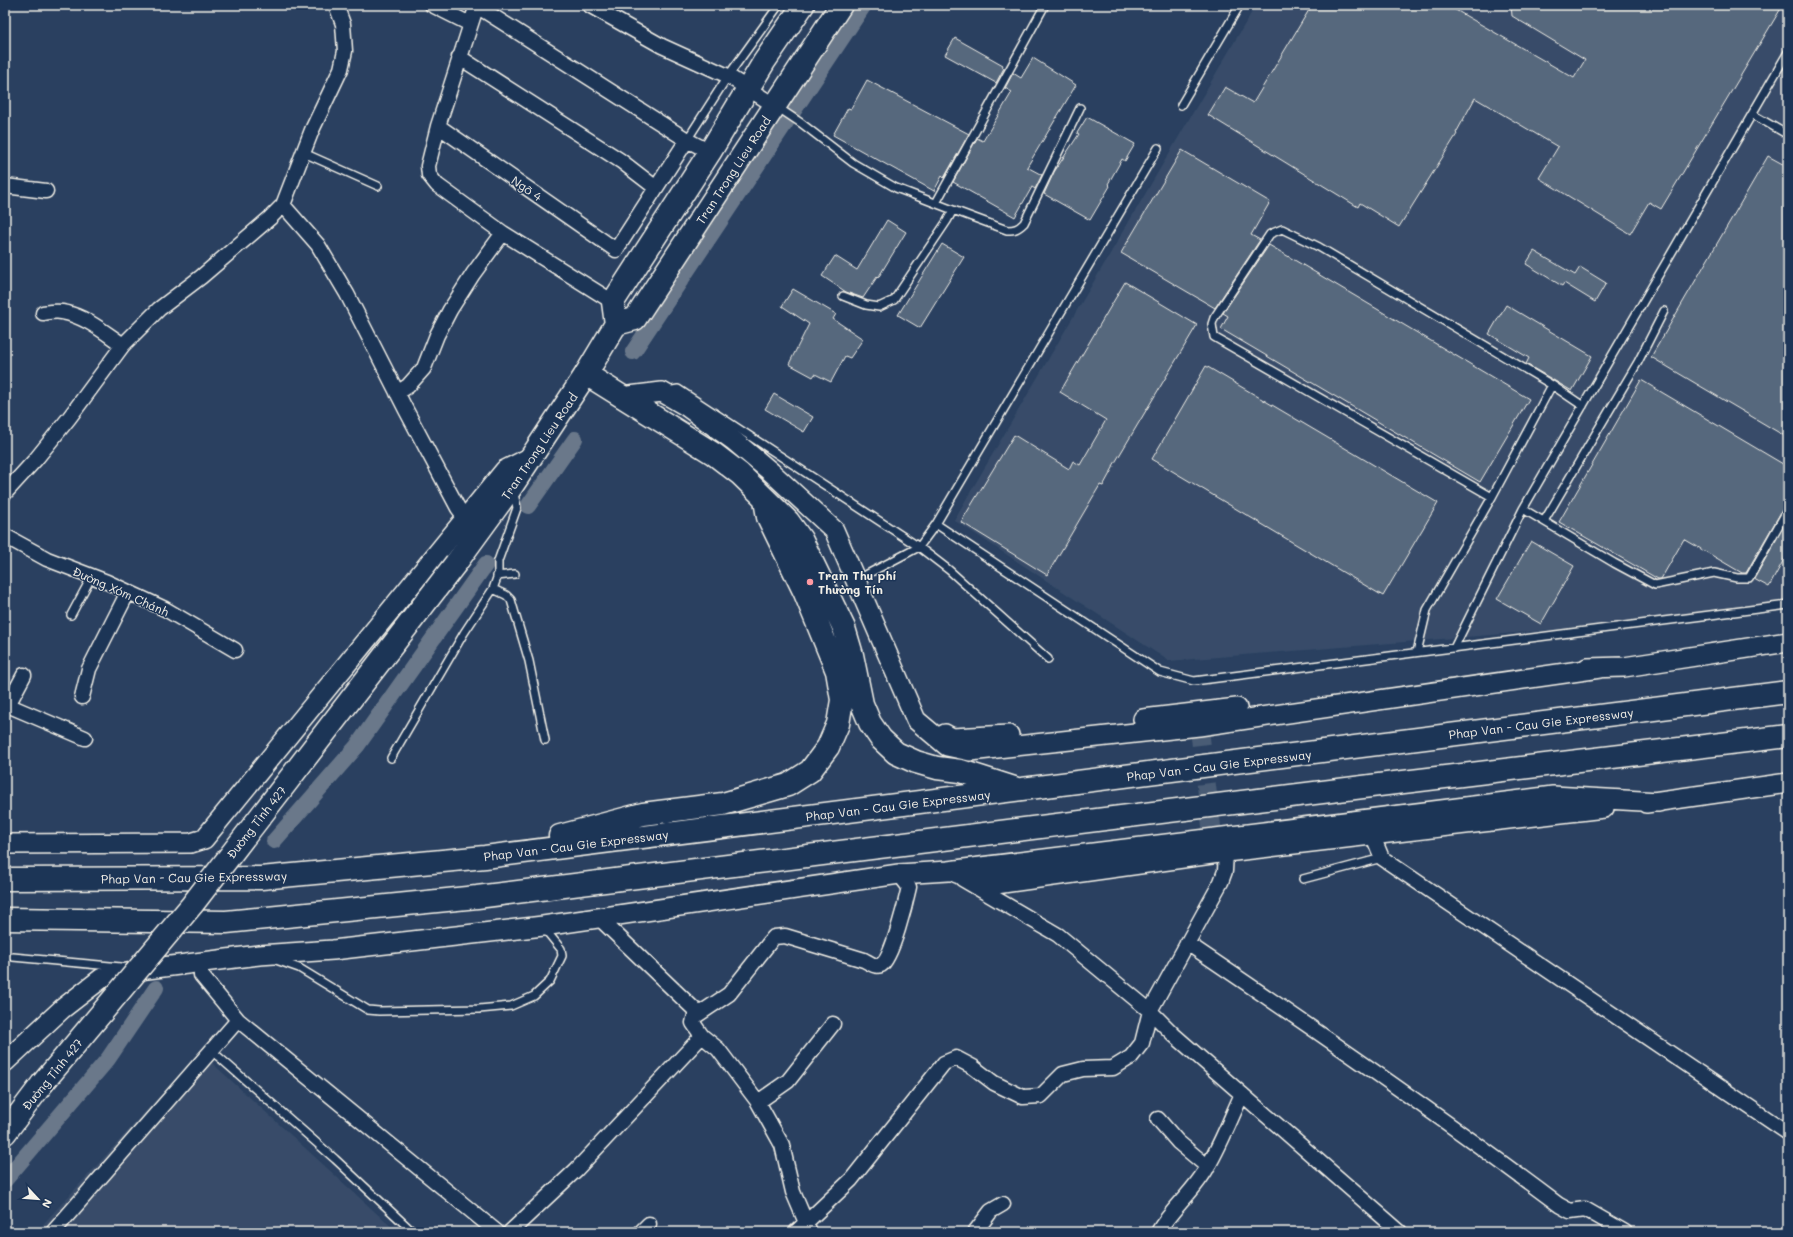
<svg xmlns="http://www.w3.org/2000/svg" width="1793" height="1237" font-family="Mali,sans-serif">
<rect width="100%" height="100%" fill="#2a4060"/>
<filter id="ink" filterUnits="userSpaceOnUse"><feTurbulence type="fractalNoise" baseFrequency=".025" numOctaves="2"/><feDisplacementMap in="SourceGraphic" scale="8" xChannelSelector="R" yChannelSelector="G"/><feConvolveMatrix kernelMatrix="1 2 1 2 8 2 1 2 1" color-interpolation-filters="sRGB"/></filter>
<g filter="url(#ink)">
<!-- built -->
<path fill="#374c69" d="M1256,5H1788V611L1169,661L954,520Z
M200,1052L397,1232H36Z"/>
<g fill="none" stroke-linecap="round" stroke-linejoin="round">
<!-- canal -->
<path stroke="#6a788a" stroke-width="16" d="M633,352L864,5
M528,506L575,439
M274,841L357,746L486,564
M5,1180L108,1059L156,988"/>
</g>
<!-- building -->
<path fill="#56677d" stroke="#f4f1e8" d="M1312,5H1447L1574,78L1585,60L1512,16L1511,5H1783L1661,209L1649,202L1630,234L1539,178L1558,147L1475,98L1456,133L1457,134L1399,227L1360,203L1358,207L1208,115L1225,87L1253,103Z
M955,38L1003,65L1002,67L1004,68L996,83L945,55Z
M1033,58L1076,85L1027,167L1042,175L1035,189L1032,187L1015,217L953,182L977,138L983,141L1012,92L1005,88L1013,73L1021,78Z
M867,80L969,134L944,178L942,176L934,191L833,135L848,108L851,109Z
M1087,117L1135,144L1125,161L1122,159L1108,184L1110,186L1090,220L1044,194L1054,172L1079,134L1077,133Z
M1182,150L1270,202L1251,235L1260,240L1215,308L1121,253Z
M1768,156L1788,167V438L1651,357Z
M887,220L906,232L878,278L877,277L863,298L846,292L822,276L835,256L857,270Z
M942,244L964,257L920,328L898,315Z
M1269,245L1529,399L1480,482L1221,329L1228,316L1223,313Z
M1534,251L1575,275L1580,267L1606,283L1595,302L1564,283L1562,286L1526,264Z
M1125,282L1197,325L1113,466H1114L1103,486L1100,485L1047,575L961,522L1014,435L1069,469L1073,461L1080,465L1106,420L1060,392Z
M793,289L836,314L833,319L863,339L850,358L845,356L831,382L815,374L813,377L789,364L809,324L782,306Z
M1506,305L1592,356L1572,391L1526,364L1529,358L1489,334Z
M1206,366L1438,503L1383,596L1152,459Z
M1641,380L1788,467V504L1784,507L1746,573H1742L1684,539L1661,579H1658L1559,522Z
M774,394L813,417L804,432L765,409Z
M1788,519V552L1769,587L1754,579Z
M1531,541L1574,566L1541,624L1497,599Z"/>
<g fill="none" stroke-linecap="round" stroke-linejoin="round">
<!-- secondary-tunnel -->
<path stroke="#485b74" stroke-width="19" stroke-dasharray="19 10" stroke-linecap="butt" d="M1199,726L1213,838"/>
<!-- lane casing -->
<g stroke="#f4f1e8" stroke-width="10">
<path id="lane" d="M1181,105L1240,5
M777,107L801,123L853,163L896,188L953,210L947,221L894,300L879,307L866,305L843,296
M1752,114L1788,135
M687,140L728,76L779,5
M1158,148L936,524L1160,672L1194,681L1788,605
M304,153L378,186
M936,203L1045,5
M953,210L1007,230C1015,230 1018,229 1024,223L1080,108
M667,391L678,389L919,547L949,570L1048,659
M1492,497L1214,337L1212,324L1214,318L1270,234L1282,229L1319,247L1552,385L1583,406
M1523,509L1614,563L1655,585L1714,573L1737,578H1749L1788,509
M1544,521L1638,362L1664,311
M497,576L515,574
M856,580L919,547L936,524
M493,589L506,595L511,600L529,661L545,740
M71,615L92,576
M1454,648L1523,509L1788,52
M1417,652L1427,610L1492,497L1552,385
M391,758L464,633L493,589L498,575V561L517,508L515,498L512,492
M1303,879L1382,858
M13,957L121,967
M276,960L299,968L368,1010L379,1011L479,1009L511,1006L534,996L550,981L562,956L561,949L544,928
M212,1051L335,1159L413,1232"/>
</g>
<!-- street casing -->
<g stroke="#f4f1e8" stroke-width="17">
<path id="street" d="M432,5L470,24
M477,5L438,126L428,166L429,175L437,185L503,233L613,302
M589,5L662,46L728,76L777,107
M477,6L687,140L710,152
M459,57L621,161L656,188
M438,126L616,250L687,140
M5,186L46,191
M283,205L318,245L347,294L406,410L458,508L461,512L469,514
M43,313C49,312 56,311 62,312C85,316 104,332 123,345
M397,393L408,386L424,368L437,335L450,310L473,274L503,233
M5,493L36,459L69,418L123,345L159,309L201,277L270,218L283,205L312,130L341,69L345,51L343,24L336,5
M5,536L47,559L107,582L165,609L235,650
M82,697L89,669L128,592
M5,704L85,738
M8,705L24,675
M1372,834L1382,858L1788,1133
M962,879L1058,935L1150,1011L1174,1035L1400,1232
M598,917L696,1011L693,1023L702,1036L718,1049L758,1102L782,1145L793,1192L810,1232
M1187,943C1313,1028 1438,1114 1559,1205L1570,1211L1585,1209L1625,1232
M201,963V975L238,1020L497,1232
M696,1016L729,994L774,937L785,936L864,960C868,962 876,968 881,965C892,959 906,901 909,887L899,874
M758,1102L788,1081L833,1024
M1158,1119L1178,1142L1208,1167
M53,1232L238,1020
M510,1232L576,1170L702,1036
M641,1232L649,1224
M796,1232L851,1180L944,1063L956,1058L973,1067L994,1083L1023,1097L1041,1096L1063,1074L1083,1069L1113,1068L1131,1057L1142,1043L1150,1011L1221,882L1225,871L1226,852
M975,1232L991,1211L1003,1204
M1158,1232C1172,1208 1195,1191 1208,1166C1221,1144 1231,1118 1242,1094"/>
</g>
<!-- secondary casing -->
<g stroke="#f4f1e8" stroke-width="22">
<path id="secondary" d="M621,397L662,392L686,406L733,440L771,472L834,530L916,720L947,746L970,751L1199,726L1600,668
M1587,668L1624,667L1788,642
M1143,719L1237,708
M945,734L952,738L1009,735
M1646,803L1788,783
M5,844L191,843L204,839L505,470L531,457
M957,873L996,884L1226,852L1604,808
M5,1062L62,1009L102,978L147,969L259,955L333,950L543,926L899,874L948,871L1553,796L1659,802"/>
</g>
<!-- primary casing -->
<g stroke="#f4f1e8" stroke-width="25">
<path id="primary" d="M616,324L635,319L841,5
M456,563L510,489L586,374L616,324L613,302L710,152L764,62L803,5
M5,1133L42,1084"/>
</g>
<!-- highway casing -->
<g stroke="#f4f1e8" stroke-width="25">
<path id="highway" d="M586,374L714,454L740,474L788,521L801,539L844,628L852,655L862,704L870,723L881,739L896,753L916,762L937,768L961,771L1014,788
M560,836L643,814L723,804L788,785L810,771L828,747L838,724L842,700L837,671L805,593L768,517L765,500
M5,879L261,878L485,857L1788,692
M5,919L226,922L477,897L1395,783L1788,736"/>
</g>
<!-- lane -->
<use href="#lane" stroke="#1d3557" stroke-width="7"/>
<!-- street -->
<use href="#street" stroke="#1d3557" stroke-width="14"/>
<!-- secondary -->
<use href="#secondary" stroke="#1d3557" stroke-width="19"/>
<!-- primary -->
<use href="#primary" stroke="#1d3557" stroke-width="22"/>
<!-- highway -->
<use href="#highway" stroke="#1d3557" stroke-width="22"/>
<!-- primary-bridge casing -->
<g stroke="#f4f1e8" stroke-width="25" stroke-linecap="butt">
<path id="primary-bridge" d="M42,1084L192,905L456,563"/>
</g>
<!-- primary-bridge -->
<use href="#primary-bridge" stroke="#1d3557" stroke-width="22"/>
</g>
</g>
<!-- markers -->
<circle fill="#ff9aa2" stroke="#1d3557" stroke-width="1.5" cx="810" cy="582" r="4"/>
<g text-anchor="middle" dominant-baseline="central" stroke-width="3" stroke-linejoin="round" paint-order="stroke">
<!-- street labels -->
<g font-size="12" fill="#f4f1e8" stroke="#1d3557">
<text transform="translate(733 170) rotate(-57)">Tran Trong Lieu Road</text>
<text transform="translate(527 188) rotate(35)">Ngõ 4</text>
<text transform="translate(539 446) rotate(-56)">Tran Trong Lieu Road</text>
<text transform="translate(121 591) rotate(24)">Đường Xóm Chánh</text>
<text transform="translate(1541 723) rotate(-7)">Phap Van - Cau Gie Expressway</text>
<text transform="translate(1219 765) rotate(-7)">Phap Van - Cau Gie Expressway</text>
<text transform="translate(898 805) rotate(-7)">Phap Van - Cau Gie Expressway</text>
<text transform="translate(256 822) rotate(-52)">Đường Tỉnh 427</text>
<text transform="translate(576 845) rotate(-7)">Phap Van - Cau Gie Expressway</text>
<text transform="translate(194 877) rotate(-1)">Phap Van - Cau Gie Expressway</text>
<text transform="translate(52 1074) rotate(-51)">Đường Tỉnh 427</text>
</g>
<!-- poi labels -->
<g font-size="12" font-weight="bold" fill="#f4f1e8" stroke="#1d3557" text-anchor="start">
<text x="818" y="575">Trạm Thu phí<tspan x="818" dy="14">Thường Tín</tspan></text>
</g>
</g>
<!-- margin -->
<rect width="1793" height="1237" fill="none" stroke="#1d3557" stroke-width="20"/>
<rect x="10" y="10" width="1773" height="1217" fill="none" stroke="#f4f1e8" stroke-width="1.5" filter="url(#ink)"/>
<!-- north arrow -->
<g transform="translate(38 1199) rotate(116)" stroke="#1d3557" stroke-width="3" paint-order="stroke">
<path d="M0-3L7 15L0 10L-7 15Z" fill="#f4f1e8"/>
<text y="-6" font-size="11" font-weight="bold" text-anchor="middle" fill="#f4f1e8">N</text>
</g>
</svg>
